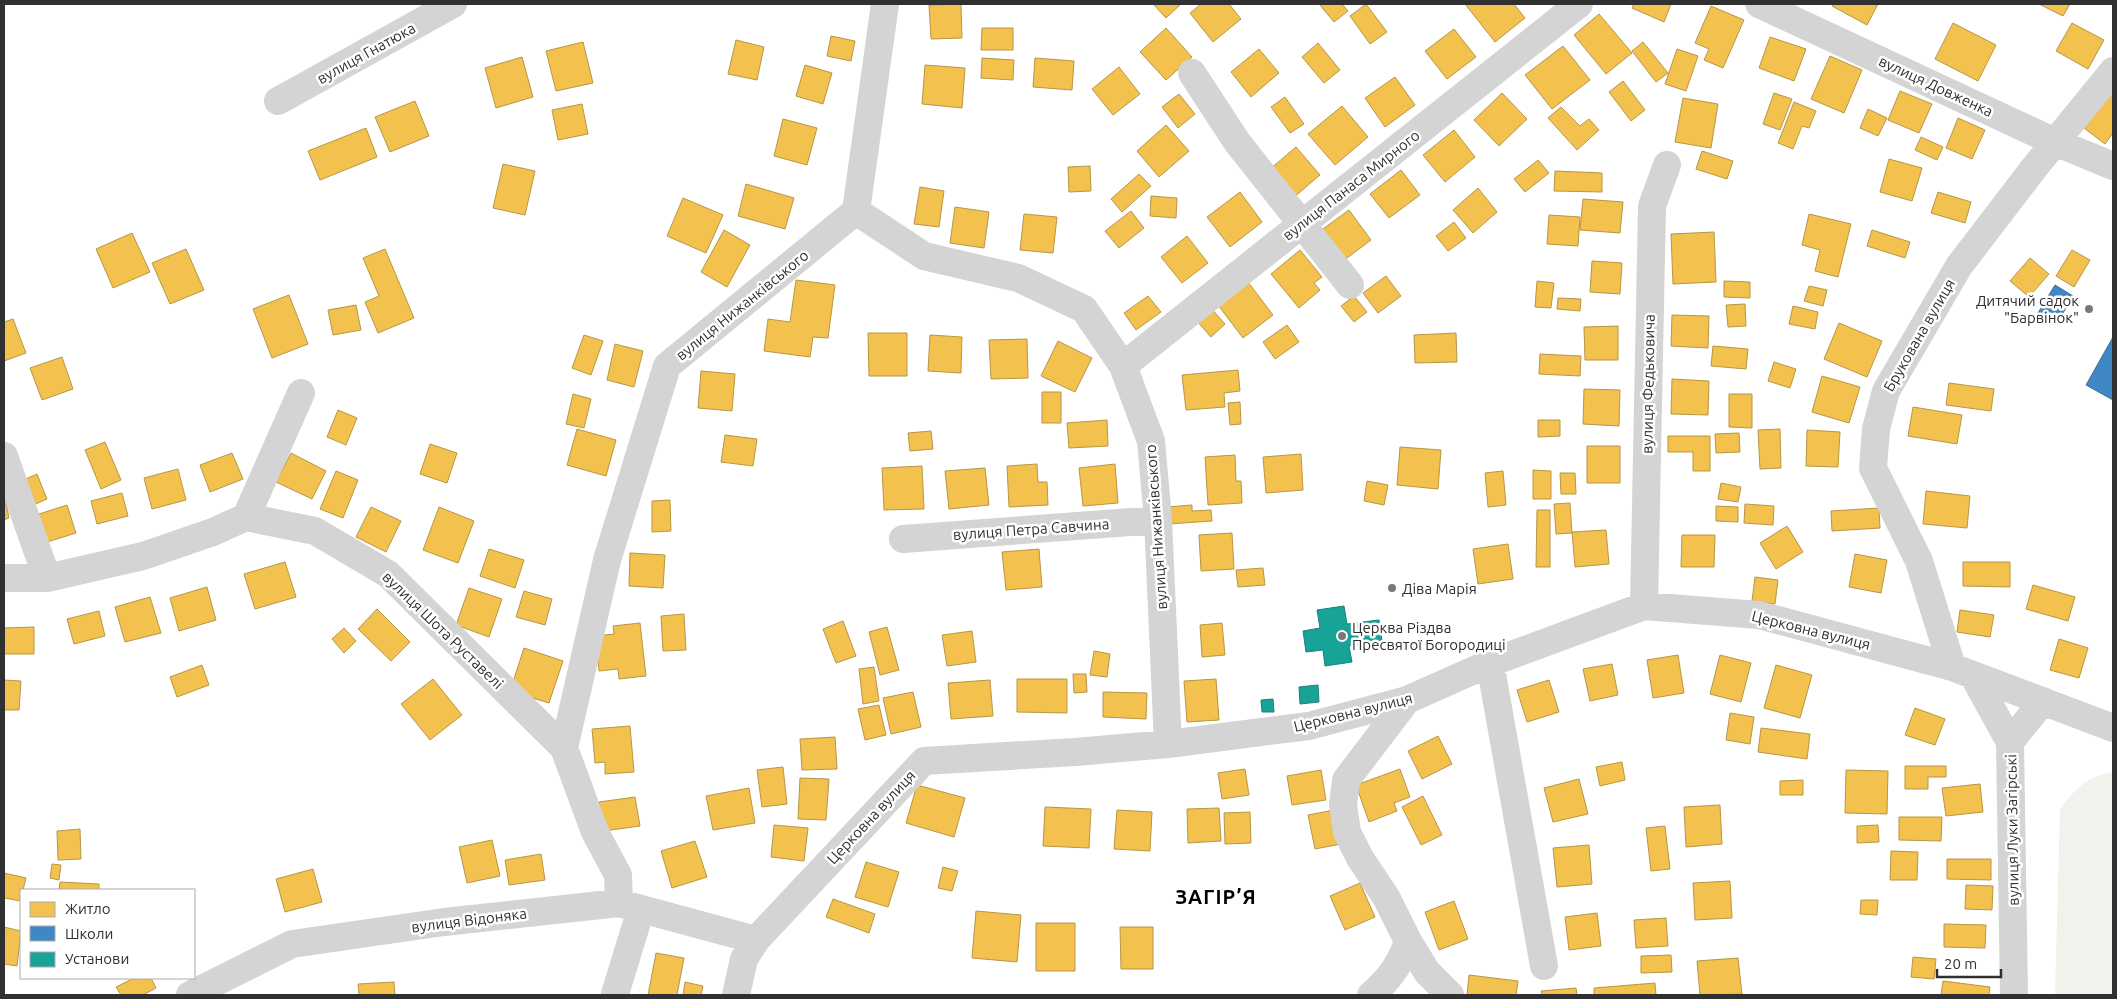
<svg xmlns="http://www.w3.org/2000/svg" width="2117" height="999" font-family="Ubuntu,sans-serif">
<rect width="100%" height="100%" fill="#fff"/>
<!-- green -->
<path fill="#f1f2ec" d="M2113,772V995H2055L2060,809C2074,790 2088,775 2113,772Z"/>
<!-- homes -->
<path fill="#f2c14e" stroke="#b89645" d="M961,4L962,38L931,39L929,5Z
M1153,4H1181L1166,18Z
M1201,4H1229L1241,19L1213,42L1190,13Z
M1319,4H1342L1348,11L1334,22Z
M1366,4L1387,32L1370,44L1350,16Z
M1465,4H1514L1525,18L1495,42Z
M1634,4H1671L1664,22L1632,8Z
M1833,4H1878L1867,25L1832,6Z
M2039,4H2070L2063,16Z
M1711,6L1744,20L1723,68L1704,60L1709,49L1695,43Z
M1599,14L1632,53L1606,74L1574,35Z
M1953,23L1996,45L1978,81L1935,59Z
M2072,23L2104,40L2088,69L2056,51Z
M982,28H1013V50H981Z
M1166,28L1192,57L1166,80L1140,52Z
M1454,29L1476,57L1447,79L1425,51Z
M831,36L855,41L851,61L827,56Z
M1770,37L1806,49L1794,81L1759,68Z
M736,40L764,47L757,80L728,74Z
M583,42L593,83L556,91L546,51Z
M1643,42L1668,73L1656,82L1632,51Z
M1318,43L1340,70L1324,83L1302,57Z
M1563,46L1590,80L1552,109L1525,75Z
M1259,49L1279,73L1251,97L1231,72Z
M1677,49L1698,56L1686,91L1665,84Z
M1830,56L1862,70L1844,113L1811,99Z
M522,57L533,97L496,108L485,68Z
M982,58L1014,60L1013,80L981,78Z
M1035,58L1074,61L1072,90L1033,87Z
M805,65L832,73L823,104L796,96Z
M925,65L965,68L962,108L922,104Z
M1119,67L1140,94L1113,115L1092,89Z
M1395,77L1415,105L1385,127L1365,98Z
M1623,81L1645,110L1631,121L1609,92Z
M2113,87V133L2105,144L2084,128Z
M1900,91L1932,104L1919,133L1888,120Z
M1502,93L1527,119L1499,146L1474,120Z
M1774,93L1792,99L1780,130L1763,124Z
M1179,94L1195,114L1178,128L1162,107Z
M1285,97L1304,124L1290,133L1271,107Z
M1683,98L1718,104L1711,148L1675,142Z
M415,101L429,136L390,152L375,117Z
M1794,102L1816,111L1809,128L1802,126L1793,149L1778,143Z
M582,104L588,134L558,140L552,110Z
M1342,106L1368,137L1335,165L1308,134Z
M1561,107L1580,126L1589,119L1599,130L1577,150L1548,118Z
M1868,109L1887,118L1878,136L1860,128Z
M1958,118L1985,130L1972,159L1946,148Z
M783,119L817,128L807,165L774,156Z
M1166,125L1189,151L1159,177L1137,151Z
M366,128L377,157L320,180L308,151Z
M1454,130L1475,157L1445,182L1423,155Z
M1921,137L1943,147L1937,160L1915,150Z
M1296,147L1320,175L1293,198L1269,170Z
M1702,151L1733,161L1727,179L1696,169Z
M1889,159L1922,168L1912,201L1880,192Z
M1538,160L1549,173L1525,192L1514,179Z
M503,164L535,171L525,215L493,208Z
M1090,166L1091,191L1069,192L1068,167Z
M1401,170L1420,195L1389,218L1370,194Z
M1555,171L1602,173V192L1554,191Z
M1139,174L1151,186L1122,212L1111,199Z
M746,184L794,198L785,229L738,216Z
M920,187L944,191L939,227L914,224Z
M1478,188L1497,212L1473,233L1453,210Z
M1240,192L1262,222L1230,247L1207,217Z
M1938,192L1971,202L1965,223L1931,213Z
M1151,196L1177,198L1176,218L1150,216Z
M683,198L723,215L706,253L667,236Z
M1583,199L1623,202L1620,233L1580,230Z
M955,207L989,212L984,248L950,243Z
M1349,210L1371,240L1343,261L1320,231Z
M1131,211L1144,228L1119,248L1105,231Z
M1024,214L1057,217L1053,253L1020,250Z
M1809,214L1851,224L1838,277L1815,271L1820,250L1802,245Z
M1549,215L1580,217L1578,246L1547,244Z
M1454,222L1466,238L1448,251L1436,236Z
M724,230L750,245L727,287L701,272Z
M1872,230L1910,242L1905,258L1867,246Z
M1714,232L1716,282L1673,284L1671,234Z
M132,233L150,272L113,288L96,249Z
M1187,236L1208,263L1182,283L1161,257Z
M186,249L204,290L170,304L152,263Z
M385,249L414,318L378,333L365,302L379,296L363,258Z
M1300,250L1322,277L1314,283L1320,290L1299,308L1271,274Z
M2072,250L2090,260L2074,287L2056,276Z
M2030,258L2049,274L2029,297L2010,281Z
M1592,261L1622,263L1620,294L1590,292Z
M1386,276L1401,296L1378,313L1363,293Z
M796,280L835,285L828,338L813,337L810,357L764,351L768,319L790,322Z
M1537,281L1554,283L1551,308L1535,307Z
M1724,281L1750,282V298L1724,297Z
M1248,282L1273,315L1243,338L1218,305Z
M1809,286L1827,290L1823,306L1804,301Z
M289,295L308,344L272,358L253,309Z
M1148,296L1161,312L1136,330L1124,313Z
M1354,296L1367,312L1354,322L1341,306Z
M1558,298L1581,299L1580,311L1557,309Z
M1745,304L1746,326L1728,327L1726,305Z
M356,305L361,330L333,335L328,310Z
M1793,306L1818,312L1815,329L1789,324Z
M1210,307L1225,324L1211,337L1196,320Z
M1672,315L1709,316L1708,348L1671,346Z
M13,319L26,353L4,361V322Z
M1839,323L1882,341L1867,377L1824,359Z
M1287,325L1299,342L1275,359L1263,342Z
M1618,326V360H1585L1584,327Z
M868,333H907V376H869Z
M1456,333L1457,362L1415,363L1414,335Z
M584,335L603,341L591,375L572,368Z
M930,335L962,337L961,373L928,371Z
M1027,339L1028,378L991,379L989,340Z
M1058,341L1092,358L1075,392L1041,376Z
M615,344L643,351L634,387L607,380Z
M1713,346L1748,349L1746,369L1711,366Z
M1540,354L1581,356L1580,376L1539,374Z
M62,357L73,389L42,400L30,368Z
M1774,362L1796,369L1790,388L1768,381Z
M1238,370L1240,391L1224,393L1225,407L1186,410L1182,375Z
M701,371L735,374L732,411L698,408Z
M1822,376L1860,387L1849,423L1812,412Z
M1672,379L1709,381L1708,415L1671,414Z
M1949,383L1994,389L1991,411L1946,405Z
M1584,389L1620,390L1619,426L1583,424Z
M1042,392H1061V423H1042Z
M573,394L591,399L584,428L566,424Z
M1729,394H1752V428L1729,427Z
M1240,402L1241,424L1230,425L1228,403Z
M1913,407L1962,415L1957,444L1908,436Z
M338,410L357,418L346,445L327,437Z
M1107,420L1108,446L1069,448L1067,423Z
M1538,420H1560V436L1538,437Z
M577,429L616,440L606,476L567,465Z
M1780,429L1781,468L1760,469L1758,430Z
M1807,430L1840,432L1838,467L1806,466Z
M931,431L933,449L910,451L908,433Z
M1739,433L1740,452L1716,453L1715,434Z
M725,435L757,439L753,466L721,462Z
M1668,436H1710V471H1693V452H1668Z
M105,442L121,480L101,489L85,450Z
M430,444L457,453L447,483L420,474Z
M1587,446H1620V483H1587Z
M1400,447L1441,450L1438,489L1397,485Z
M232,453L243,479L210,492L200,465Z
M291,453L326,471L312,499L276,482Z
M1301,454L1303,490L1266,493L1263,457Z
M1235,455L1236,481H1241L1242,503L1208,505L1205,457Z
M1037,464L1038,482H1047L1048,505L1009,507L1007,466Z
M1115,464L1118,503L1083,506L1079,468Z
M922,466L924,509L884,510L882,468Z
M985,468L989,505L949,509L945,471Z
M178,469L186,500L152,509L144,478Z
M1533,470L1551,471V499H1533Z
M336,471L358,480L343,518L320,509Z
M1503,471L1506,505L1488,507L1485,473Z
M1560,473H1575L1576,494H1561Z
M37,474L47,499L31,506L21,481Z
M1367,481L1388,485L1384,505L1364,501Z
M1721,483L1741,487L1738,502L1718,499Z
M1926,491L1970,496L1967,528L1923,524Z
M4,493L9,518L4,520Z
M122,493L128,516L97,524L91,501Z
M670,500L671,531L652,532V501Z
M1570,503L1572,533L1556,534L1554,504Z
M1745,504L1774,506L1773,525L1744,523Z
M67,505L76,533L44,543L36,515Z
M1192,505V511L1211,510L1212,521L1169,524L1167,507Z
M1716,506L1738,507V522L1716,521Z
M371,507L401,521L386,552L356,537Z
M439,507L474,521L458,563L423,550Z
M1879,508L1880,528L1832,531L1831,511Z
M1537,510H1550V567H1536Z
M1787,526L1803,552L1776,569L1760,543Z
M1606,530L1609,564L1575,567L1572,532Z
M1232,533L1234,569L1201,571L1199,535Z
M1682,535H1715L1714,567H1681Z
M1508,544L1513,579L1478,584L1473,549Z
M489,549L524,560L515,588L480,576Z
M1039,549L1042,587L1006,590L1002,552Z
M630,553L665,555L663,588L629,586Z
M1855,554L1887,560L1881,593L1849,587Z
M285,562L296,597L255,609L244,574Z
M1963,562H2010V587L1963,586Z
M1263,568L1265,585L1238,587L1236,570Z
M1755,577L1778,580L1775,604L1752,601Z
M2033,585L2075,597L2068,621L2026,609Z
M207,587L216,620L179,631L170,598Z
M469,588L502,599L489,637L456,625Z
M524,591L552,599L545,625L516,617Z
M150,597L161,633L125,642L115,607Z
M377,609L410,642L391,661L358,629Z
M1960,610L1994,615L1990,637L1957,632Z
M99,611L105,636L74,644L67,619Z
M684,614L686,650L663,651L661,616Z
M843,621L856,656L836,663L823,629Z
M640,623L646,676L619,679L618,669L599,671L595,636L614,634L613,626Z
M1222,623L1225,655L1202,657L1200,625Z
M34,627V654H4V628Z
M887,627L899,670L880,675L869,632Z
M344,628L356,641L344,653L332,639Z
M972,631L976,662L947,666L942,635Z
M2059,639L2088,648L2079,678L2050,670Z
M524,648L563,661L549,703L510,691Z
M1094,651L1110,654L1107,677L1090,675Z
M1678,655L1684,693L1653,698L1647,660Z
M1720,655L1751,663L1741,702L1710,694Z
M1612,664L1618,695L1590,701L1583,669Z
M202,665L209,685L177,697L170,677Z
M1776,665L1812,675L1800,718L1764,708Z
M874,667L879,701L863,704L859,669Z
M1073,674H1086L1087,692L1074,693Z
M433,679L462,715L430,740L401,704Z
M1017,679H1067V713L1017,712Z
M1216,679L1219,720L1187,722L1184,681Z
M4,680L21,681L19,710H4Z
M990,680L993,716L951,719L948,683Z
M1549,680L1559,712L1527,722L1517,690Z
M913,692L921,727L891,734L883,698Z
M1103,692L1147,693L1146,719L1103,717Z
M879,705L886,735L865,740L858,709Z
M1915,708L1945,719L1935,745L1905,735Z
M1730,713L1754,717L1750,744L1726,740Z
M630,726L634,772L605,774V762L595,763L592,729Z
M1761,728L1810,734L1807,759L1758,752Z
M1438,736L1452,764L1422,779L1408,751Z
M835,737L837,769L802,770L800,739Z
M1622,762L1625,780L1600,786L1596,767Z
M1905,766H1946V777H1928V789H1905Z
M783,767L787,804L762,807L757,770Z
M1245,769L1249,795L1222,799L1218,773Z
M1400,769L1410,797L1394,803L1397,811L1369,822L1356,785Z
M1321,770L1326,800L1292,805L1287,776Z
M1846,770L1888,771L1887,814L1845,813Z
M800,778L829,779L826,820L798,819Z
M1579,779L1588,814L1553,822L1544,788Z
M1803,780V795H1780V781Z
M1980,784L1983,812L1946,816L1942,788Z
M917,785L965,798L954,837L906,823Z
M749,788L755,823L713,830L706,796Z
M1423,796L1442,835L1421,845L1402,807Z
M635,797L640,826L604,831L599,802Z
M1720,805L1722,844L1686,847L1684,807Z
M1045,807L1091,809L1089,848L1043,846Z
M1219,808L1221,841L1188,843L1187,809Z
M1117,810L1152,812L1150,851L1114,849Z
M1334,810L1341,844L1315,849L1308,815Z
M1250,812L1251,843L1225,844L1224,813Z
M1899,817H1942L1941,841L1899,840Z
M774,825L808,828L804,861L771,857Z
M1878,825L1879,842L1857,843V826Z
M1665,826L1670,869L1651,871L1646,828Z
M80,829L81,859L58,860L57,831Z
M492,840L500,876L467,883L459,847Z
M695,841L707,877L672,888L661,851Z
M1589,845L1592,884L1557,887L1553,848Z
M1891,851L1918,852L1917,880H1890Z
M541,854L545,880L509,885L505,860Z
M1947,859H1991V880L1947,879Z
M866,862L899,872L888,907L855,897Z
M52,864L61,865L59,880L50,878Z
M943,867L958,871L952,891L938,888Z
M313,869L322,902L285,912L276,879Z
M4,873L26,878L23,890H21V901L4,898Z
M1730,881L1732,918L1695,920L1693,883Z
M60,882L99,884V890H59Z
M1360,883L1375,917L1345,930L1330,896Z
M1966,885L1993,886L1992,910L1965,909Z
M833,899L875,914L869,933L826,917Z
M1861,900H1878L1877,915L1860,914Z
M1454,901L1468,939L1439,950L1425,912Z
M976,911L1021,915L1017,962L972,958Z
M1597,913L1601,946L1569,950L1565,917Z
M1666,918L1668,946L1636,948L1634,920Z
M1036,923H1075V971H1036Z
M1944,924L1986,925L1985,948L1944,947Z
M4,927L21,931L17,966L4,964Z
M1120,927H1153V969H1121Z
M656,953L684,958L677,995H648Z
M1671,955L1672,972L1641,973V956Z
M1913,957L1936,959L1934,979L1911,977Z
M1738,958L1742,994L1700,995L1697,961Z
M1469,975L1518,981L1516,995H1467Z
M134,978H151L156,988L143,995H121L116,987Z
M1943,981L1990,987L1989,995H1941Z
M394,982L395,995H359L358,984Z
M685,982L703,986L701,995H683Z
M1655,983L1656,995H1594V988Z
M1576,988L1577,995H1542L1541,991Z"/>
<!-- schools -->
<path fill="#3f88c5" stroke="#3a6e98" d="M2055,285L2073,296L2057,323L2038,313Z
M2113,337V400L2086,385Z"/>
<!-- public -->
<path fill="#17a398" stroke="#1e8079" d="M1344,606L1347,624L1379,620L1382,641L1349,646L1352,662L1325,666L1323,650L1306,652L1303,631L1320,628L1317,610Z
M1318,685L1319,702L1300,704L1299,687Z
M1273,699L1274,712H1262L1261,700Z"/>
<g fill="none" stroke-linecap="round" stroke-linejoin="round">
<!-- minor -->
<path stroke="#d4d4d4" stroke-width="28" d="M1759,4L2055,142L2113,166
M1192,73L1237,142L1350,285
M278,101L453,4
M856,211L924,256L1018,278L1084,309L1123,366L1151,441L1158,520L1168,744
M1123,366L1579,4
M4,456L47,578
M246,517L301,393
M903,539L1158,520
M4,578H47L143,556L213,532L246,517L315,531L388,574L564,748L595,832L618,875L619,903
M1644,606L1652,206L1667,165
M1490,663L1544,966
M1952,667L1919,561L1873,468L1876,429L1886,391L1959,266L2034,168L2113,71
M1973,675L2010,742L2014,995
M2010,742L2043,701
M564,748L607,560L667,366L856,211L885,4
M1408,941L1427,972L1450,995
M615,994L641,909
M190,995L292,944L444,922L619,903L756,940
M736,995L744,959L756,940L924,761L1075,752L1168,744L1309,726L1407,700L1490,663L1644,606L1759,615L1952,667L2113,728
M1371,995C1389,980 1401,964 1408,941L1386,897L1360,858L1347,832L1343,805L1346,780L1407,700"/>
</g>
<!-- markers -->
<g fill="#787878" stroke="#fff" stroke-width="2">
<circle cx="2089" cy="309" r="5"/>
<circle cx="1392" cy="588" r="5"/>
<circle cx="1342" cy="636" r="5"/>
</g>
<g text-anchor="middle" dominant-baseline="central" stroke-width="5" stroke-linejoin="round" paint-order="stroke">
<!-- street labels -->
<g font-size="15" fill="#303030" stroke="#fff">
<text transform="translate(366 53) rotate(-29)">вулиця Гнатюка</text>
<text transform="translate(1936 86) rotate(25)">вулиця Довженка</text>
<text transform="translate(1351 185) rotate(-38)">вулиця Панаса Мирного</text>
<text transform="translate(742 305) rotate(-39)">вулиця Нижанківського</text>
<text transform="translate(1919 335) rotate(-60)">Брукована вулиця</text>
<text transform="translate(1648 384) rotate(-89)">вулиця Федьковича</text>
<text transform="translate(1156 527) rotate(-94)">вулиця Нижанківського</text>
<text transform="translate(1031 529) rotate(-4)">вулиця Петра Савчина</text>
<text transform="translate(443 630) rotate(44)">вулиця Шота Руставелі</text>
<text transform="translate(1811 630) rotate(14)">Церковна вулиця</text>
<text transform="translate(1353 712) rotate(-14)">Церковна вулиця</text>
<text transform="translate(871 817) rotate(-47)">Церковна вулиця</text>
<text transform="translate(2012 830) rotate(-91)">вулиця Луки Загірські</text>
<text transform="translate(469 920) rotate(-7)">вулиця Відоняка</text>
</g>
<!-- poi labels -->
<g font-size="15" fill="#303030" stroke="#fff" text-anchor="start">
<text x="2079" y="300" text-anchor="end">Дитячий садок<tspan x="2079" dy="17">"Барвінок"</tspan></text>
<text x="1402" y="588">Діва Марія</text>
<text x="1352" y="627">Церква Різдва<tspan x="1352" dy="17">Пресвятої Богородиці</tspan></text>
</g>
<!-- district labels -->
<g font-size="20" font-weight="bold" letter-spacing="1" fill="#000" stroke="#fff">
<text x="1216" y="896">ЗАГІР’Я</text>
</g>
</g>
<!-- border -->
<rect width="2117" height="999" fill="none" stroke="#303030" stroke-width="10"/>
<!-- legend -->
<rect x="20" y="889" width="175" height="90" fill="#ffffff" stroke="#acacac"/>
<rect x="30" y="902" width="25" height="15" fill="#f2c14e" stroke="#acacac"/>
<text x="65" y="914" font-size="15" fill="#303030">Житло</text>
<rect x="30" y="926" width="25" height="15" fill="#3f88c5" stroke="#acacac"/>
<text x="65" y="939" font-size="15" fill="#303030">Школи</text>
<rect x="30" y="952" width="25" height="15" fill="#17a398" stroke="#acacac"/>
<text x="65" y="964" font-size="15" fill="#303030">Установи</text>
<!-- scale -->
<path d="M1937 969v8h64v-8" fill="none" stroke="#303030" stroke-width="2.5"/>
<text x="1944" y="969" font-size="15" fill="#303030" stroke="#ffffff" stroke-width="4" paint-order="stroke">20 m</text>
</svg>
